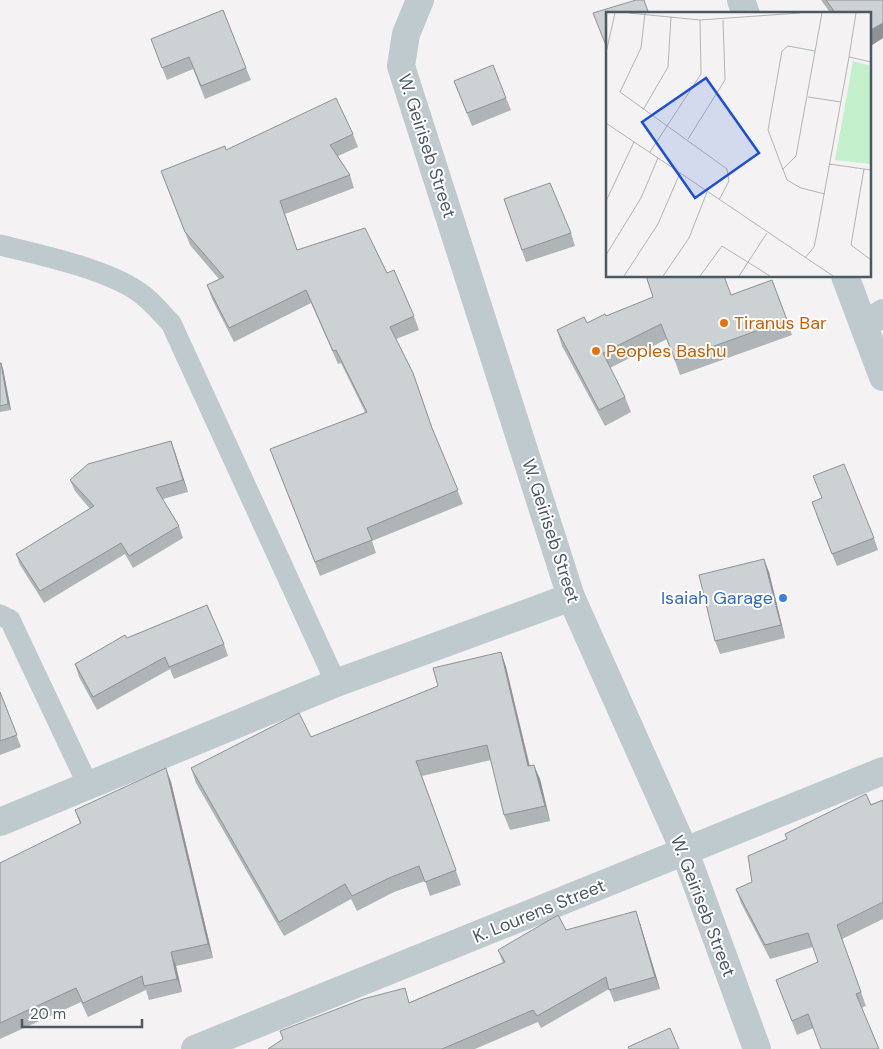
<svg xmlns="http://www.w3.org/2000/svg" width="883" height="1049" font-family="'DM Sans',sans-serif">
<rect width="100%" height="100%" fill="#f4f2f3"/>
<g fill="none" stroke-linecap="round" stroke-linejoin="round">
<!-- service -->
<path stroke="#becace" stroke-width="21" d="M0,245C40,255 113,270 144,296C154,304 162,314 171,323L336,683
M0,615L10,620L88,785"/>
<!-- minor -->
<path stroke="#becace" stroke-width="28" d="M420,0L406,34L401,66L571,597L685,852L757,1049
M864,325L883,313
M0,822L336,683L571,597
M195,1049L883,771"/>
<!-- tertiary -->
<path stroke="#becace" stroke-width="28" d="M741,0L746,14
M845,276L883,377"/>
</g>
<!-- wall -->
<path fill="#afb4b6" d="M821,0H883V38L869,47V14H831Z
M151,39L246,68L251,80L205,99L193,69L167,80Z
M454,81L506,98L511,110L472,126Z
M353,134L358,147L338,156L350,175L354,188L285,214L297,250L387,273L414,316L419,330L396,339L413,373L434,433L463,504L372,541L376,553L320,576L275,462L365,412L341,363L338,364L311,303L234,342L212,299L207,285L219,279L190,245L161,171L226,150Z
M504,199L571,233L575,246L526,262Z
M772,280L792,335L680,375L667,339L610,368L625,397L631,412L605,426L562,346L557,330L587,323L606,316L731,295Z
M0,363L3,369L11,410L0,412Z
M171,441L188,492L163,499L179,526L183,538L133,568L125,554L44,603L20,565L16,554L90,509L75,491L70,480Z
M816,514L874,538L878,550L837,566Z
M769,572L785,638L720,654L715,641Z
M127,638L224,644L228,656L174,679L170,669L97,710L79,677L75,664Z
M501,652L506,667L530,766L540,779L550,821L510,830L504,815L491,760L422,776L461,885L430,896L425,881L394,892L357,911L351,899L284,936L196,783L191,768L311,737L438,686Z
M0,692L21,747L0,755Z
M171,782L213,958L176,966L182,992L149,1000L146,990L88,1017L81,1002L0,1039V863L80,824L75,810Z
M883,800V919L842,939L866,1006L797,1035L776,980L818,962L813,947L770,959L741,903L736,889L752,882L787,839L785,834Z
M640,923L660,989L614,1002L609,989L541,1028L538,1022L475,1049H268L410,1002L503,963L498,950L566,930Z"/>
<!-- shaded-wall -->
<path fill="#8f9294" d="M883,23V38L869,47V31Z
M1,363L3,369L11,410L8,404Z
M171,441L175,452L188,492L183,480Z
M764,559L769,572L785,638L781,625Z
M501,652L506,667L533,781L528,766Z
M534,765L540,779L550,821L545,806Z
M166,768L171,782L213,958L208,944Z
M636,911L640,923L660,989L655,977Z
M171,952L176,966L182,992L177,979Z"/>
<!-- building -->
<path fill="#ccd1d4" stroke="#8f9294" d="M636,0H644L649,14H607V48L593,13Z
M826,0H883V23L869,31V14H845L844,12L841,14H836Z
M223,10L246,68L201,86L189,57L162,68L151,39Z
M493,65L506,98L467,113L454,81Z
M336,98L353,134L330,145L350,175L280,201L297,250L365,228L387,273L394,270L414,316L390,327L413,373L432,428L458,490L367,528L372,540L315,562L270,449L367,412L336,350L333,351L306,290L229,328L207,285L224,277L185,232L161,171L225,146L226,150Z
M550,183L571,233L522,250L504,199Z
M646,276H724L731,295L772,280L787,320L675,360L661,324L603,353L625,397L599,410L557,330L584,317L587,323L605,314L606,316L653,297Z
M0,363H1L8,404L0,406Z
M171,441L183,480L156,488L179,526L129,556L121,543L40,591L16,554L94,506L70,480L88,464Z
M844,464L874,538L832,554L812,502L822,498L813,476Z
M764,559L781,625L715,641L699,575Z
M207,605L224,644L169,667L165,657L93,697L75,664L125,635L127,638Z
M501,652L528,766L534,765L545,806L504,815L487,745L416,761L456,870L425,882L419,866L389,878L352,896L345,884L279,922L191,768L299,713L311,737L438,686L433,668Z
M0,692L17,735L0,741Z
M166,768L208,944L171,952L177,979L144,986L142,976L83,1003L76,988L0,1023V863L81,823L75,810Z
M866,794L871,805L883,800V902L837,925L861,992L856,994L879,1049H821L808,1014L792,1021L776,980L818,962L808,933L765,945L736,889L752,882L748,856L787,839L785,834Z
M636,911L655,977L609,990L606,977L537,1016L533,1010L442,1049H268L283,1039L280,1031L363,999L405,988L409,1003L505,962L498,950L558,915L566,930Z
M670,1028L679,1049H629L628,1047Z"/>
<!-- markers -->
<g fill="#e8710a" stroke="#fff" stroke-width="2">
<circle cx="724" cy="323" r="5"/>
<circle cx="596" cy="351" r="5"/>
</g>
<circle fill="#3f7fe0" stroke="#fff" stroke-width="2" cx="783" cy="598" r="5"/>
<g text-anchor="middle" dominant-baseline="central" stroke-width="4" stroke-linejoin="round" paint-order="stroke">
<!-- street labels -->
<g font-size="18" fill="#4a5a60" stroke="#fff">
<text transform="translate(427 146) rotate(72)">W. Geiriseb Street</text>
<text transform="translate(551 531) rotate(72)">W. Geiriseb Street</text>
<text transform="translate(703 906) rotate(69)">W. Geiriseb Street</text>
<text transform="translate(539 911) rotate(-22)">K. Lourens Street</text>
</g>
<!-- food labels -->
<g font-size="18" fill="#c56008" stroke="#fff" text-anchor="start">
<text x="734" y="323">Tiranus Bar</text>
<text x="606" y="351">Peoples Bashu</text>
</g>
<!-- shop labels -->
<g font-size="18" fill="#366cbe" stroke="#fff" text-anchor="end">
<text x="773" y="598">Isaiah Garage</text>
</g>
</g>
<!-- overview -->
<g transform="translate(606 12)">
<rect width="265" height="265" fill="#f4f2f3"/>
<path d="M247,49L265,54V152L229,148Z" fill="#c3f0ca"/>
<path fill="none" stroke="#b0b5b8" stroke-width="1" d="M23,1L94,8L194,1M39,1L35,36L14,80L121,157L123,169L113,188M209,39L182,34L176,39L162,118L181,168L195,176L219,182M0,41L9,1M243,45L250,1M202,85L235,90M37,98L62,55L65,5M0,111L227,264M82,127L119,68L117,8M44,140L95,62L94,8M223,152L265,158M258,157L245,233L265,248M176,158L190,144L216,1M0,189L28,130M0,243L35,186L52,146M199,246L208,235L211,221L243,45L265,50M18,264L52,212L74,161M57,264L83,226L101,180M94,264L116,234L164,264M133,264L161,221"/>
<path fill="#1d4ed8" fill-opacity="0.15" stroke="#1d4ed8" stroke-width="2.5" d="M100,66L153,141L89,186L36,110Z"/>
<rect width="265" height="265" fill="none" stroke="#4a5a60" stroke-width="2.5"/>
</g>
<!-- scale -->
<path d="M22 1019v8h120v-8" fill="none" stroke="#4a5a60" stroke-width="2.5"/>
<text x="30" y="1019" font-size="15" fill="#4a5a60" stroke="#ffffff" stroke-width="4" paint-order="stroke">20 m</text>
</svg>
